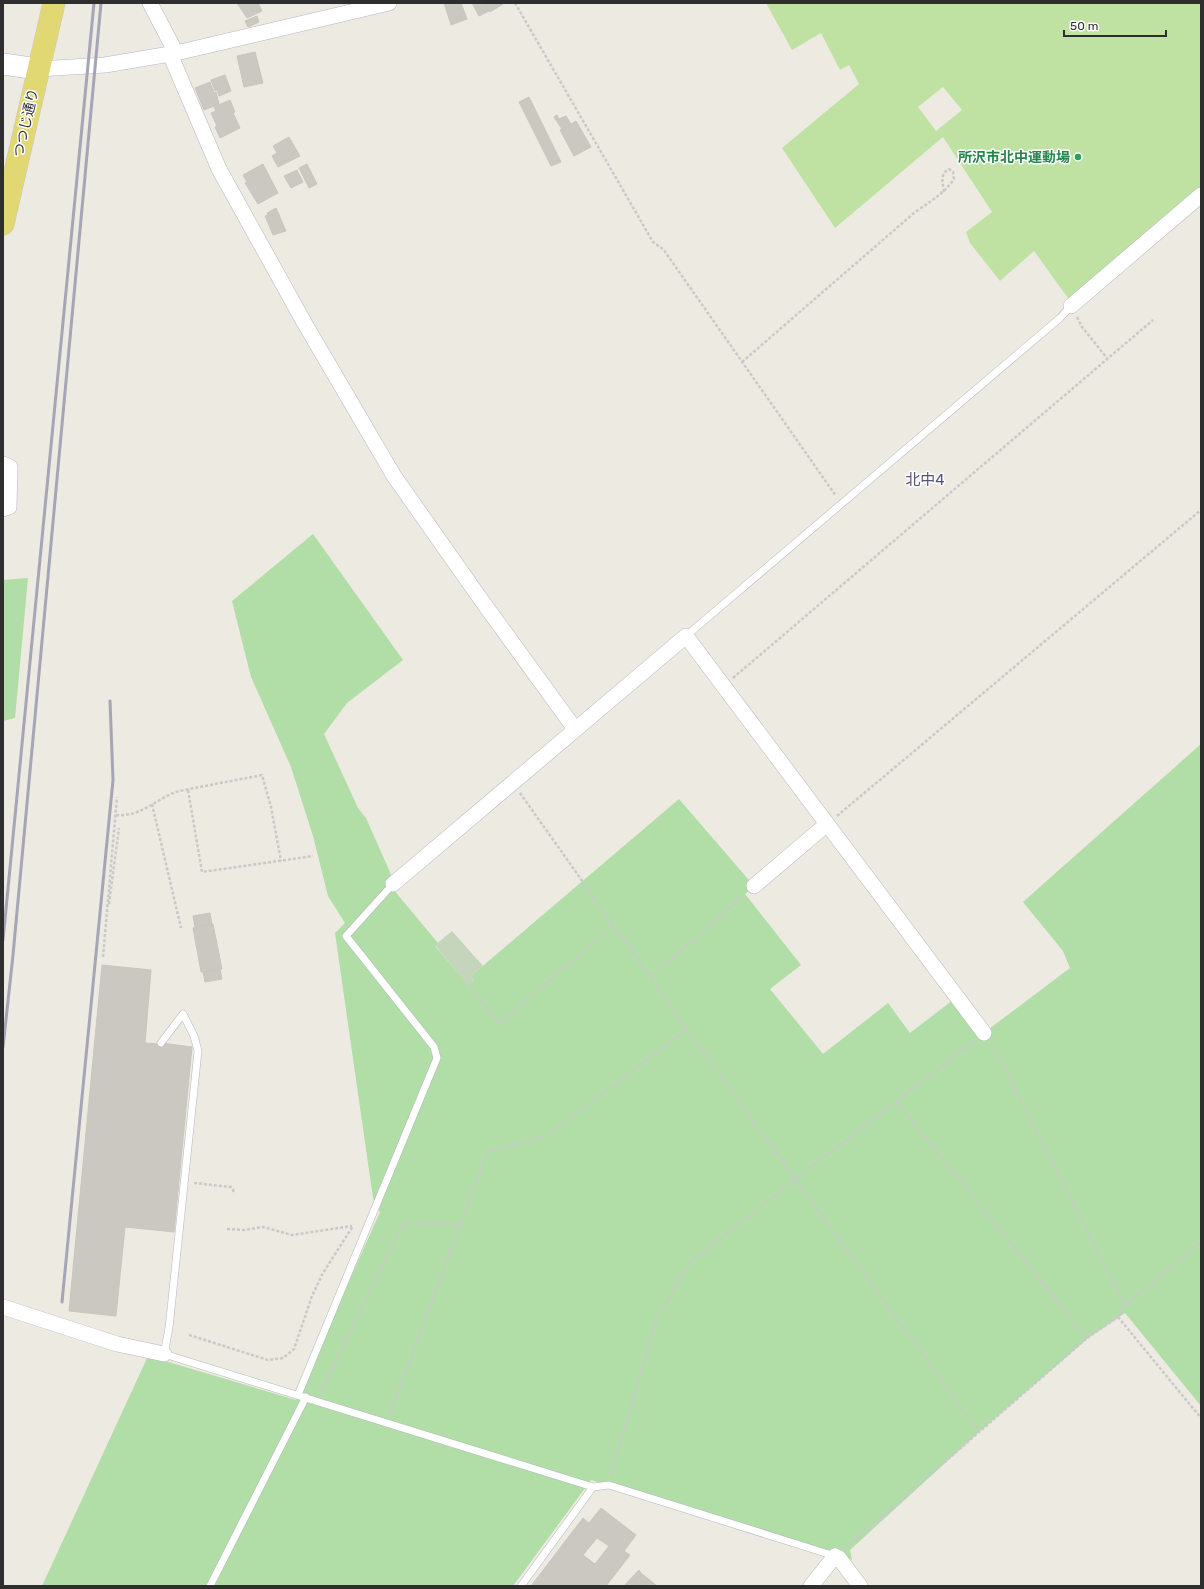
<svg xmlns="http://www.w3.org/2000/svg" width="1204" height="1589" font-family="Rubik,'Noto Sans JP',sans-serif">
<rect width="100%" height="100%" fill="#edeae2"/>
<!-- green -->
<path fill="#b1dda6" d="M313,534L403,660L347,703L324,734L358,808L366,818L393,879L388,883L438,943L435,946L468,985L474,980L471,976L679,799L754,886L745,894L801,965L770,989L823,1054L888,1003L910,1033L953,1000L981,1035L1070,968L1063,951L1023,902L1201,744V1406L1125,1313L1087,1339L979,1432L850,1550L852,1560L831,1551L591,1480L513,1586H42L148,1356L296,1400L380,1212L373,1198L335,933L345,923L328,896L313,836L291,767L251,677L232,601Z
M28,578L15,718L3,721V580Z"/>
<!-- cemetery -->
<path fill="#c4d5bb" d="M452,931L483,966L471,976L474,980L468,986L435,945Z"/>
<!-- pitch -->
<path fill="#bfe2a3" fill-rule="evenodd" d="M766,3H1201V188L1072,298H1068L1034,251L1000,281L970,243L966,232L992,212L943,137L835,228L782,148L859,84L849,65L840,70L821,33L792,50ZM943,87L962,110L936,131L918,107Z"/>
<!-- building -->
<path fill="#cac8c0" stroke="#c9c6bc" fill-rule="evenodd" d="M237,3H258L262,11L247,18Z
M444,3H461L467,19L451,25Z
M472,3H485L489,11L479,16Z
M485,3H503V4L490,12Z
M257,16L259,22L248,27L245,21Z
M255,52L263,83L244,87L237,56Z
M225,75L231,91L219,96L217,90L215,91L211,80Z
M210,82L214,93L216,92L219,104L204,110L195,88Z
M529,97L561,162L551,166L519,102Z
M230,100L235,112L233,113L240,128L220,138L215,127L217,126L211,113L216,111L214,107Z
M557,115L559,119L566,116L571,124L576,121L591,147L574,156L560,130L562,129L554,117Z
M289,137L300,156L278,167L272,156L277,153L273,146Z
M263,164L278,193L258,204L245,183L247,182L243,175Z
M307,164L317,184L309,188L299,168Z
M297,170L303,182L291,188L284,176Z
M276,208L286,231L273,235L265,216L268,215L267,213Z
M210,913L212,924L195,927L193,916Z
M213,924L222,969L201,972L193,928Z
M102,965L151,970L145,1043L161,1044V1043L192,1047L174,1232L125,1227L116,1316L69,1311Z
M220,969L222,979L205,982L203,972Z
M601,1508L636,1535L624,1551L630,1555L606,1586H531L583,1518L589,1523ZM597,1538L609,1546L595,1564L583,1555Z
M639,1570L641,1573L657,1586H624Z"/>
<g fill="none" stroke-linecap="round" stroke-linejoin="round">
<!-- lane casing -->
<g stroke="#b5b6c0" stroke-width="8">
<path id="lane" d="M686,636L1060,318L1071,306
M161,1043L183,1014L194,1036L198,1051L169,1328L164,1354L593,1487L609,1485L835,1556
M298,1395L437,1058L434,1047L346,936L393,884
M210,1586L306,1397
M521,1586L593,1487"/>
</g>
<!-- street casing -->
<g stroke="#b5b6c0" stroke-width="16">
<path id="street" d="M150,3L176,53
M170,54L219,169L305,324L394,476L482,601L575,729
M38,69L105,65L176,53L389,3
M1071,306L1201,195
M3,464L10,467L9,507L3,509
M393,884L686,636L984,1033
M754,886L827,824
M3,1307L117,1344L164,1354
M811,1586L835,1556L839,1558L860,1586"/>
</g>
<!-- secondary casing -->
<g stroke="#b5b6c0" stroke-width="22">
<path id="secondary" d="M3,64L38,69"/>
</g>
<!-- primary casing -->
<g stroke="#c9c9c9" stroke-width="23">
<path id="primary" d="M3,224L54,3"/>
</g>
<!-- path -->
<path stroke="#c9c9c9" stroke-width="2.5" stroke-dasharray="3 2" stroke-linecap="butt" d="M515,3L653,242L664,250L668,256L836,496
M1077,317L1082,327L1107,358
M742,362L914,213C929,202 944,194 954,179L953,172L949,169C939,175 943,182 944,192
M733,678L1153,320
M188,790L202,872L313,856
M520,793L687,1029L979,1432
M152,804L181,928
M116,815C143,817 156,798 179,791L262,775L271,807L281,861
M837,816L1201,510
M109,904L119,828
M103,957L117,797
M650,978L744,895
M471,988L500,1023L613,926
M991,1044L1001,1061L1125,1305
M896,1101L1087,1338
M194,1183L231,1187L233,1189L234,1194
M227,1229L244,1230L263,1227L292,1235L352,1226
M1118,1317L1201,1418
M189,1335L268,1360L283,1358L294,1349L312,1296L323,1273L353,1226
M321,1393L403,1224H461
M390,1414L488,1151L546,1137L687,1029
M611,1475L657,1318L691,1261L974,1041
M846,1548L1087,1338L1118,1317L1125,1305L1201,1242"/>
<!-- lane -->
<use href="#lane" stroke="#fff" stroke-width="7"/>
<!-- street -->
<use href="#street" stroke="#fff" stroke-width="15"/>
<!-- secondary -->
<use href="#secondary" stroke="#fff" stroke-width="21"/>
<!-- primary -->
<use href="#primary" stroke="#e1d773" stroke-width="22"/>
<!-- rail -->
<path stroke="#a5a5b5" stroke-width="3" d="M3,940L94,3
M3,1047L13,955L101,3
M62,1302L113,780L110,701"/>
</g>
<!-- markers -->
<circle fill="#2e9e5b" stroke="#fff" stroke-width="1.5" cx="1078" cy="157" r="4"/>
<g text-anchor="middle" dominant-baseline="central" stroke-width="3" stroke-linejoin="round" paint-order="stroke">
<!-- street labels -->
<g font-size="14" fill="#2e2e2e" stroke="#fff">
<text transform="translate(26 123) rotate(-77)">つつじ通り</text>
</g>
<!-- leisure labels -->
<g font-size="14" font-weight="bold" fill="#27864d" stroke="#fff" text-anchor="end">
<text x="1070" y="157">所沢市北中運動場</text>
</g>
<!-- neighbourhood labels -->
<g font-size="15" fill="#53547a" stroke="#fff">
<text x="925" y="480">北中4</text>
</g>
</g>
<!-- border -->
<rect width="1204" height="1589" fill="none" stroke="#2e2e2e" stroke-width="8"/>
<!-- scale -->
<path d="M1064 30v6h102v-6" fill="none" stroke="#2e2e2e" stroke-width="2"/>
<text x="1070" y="30" font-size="12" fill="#2e2e2e" stroke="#ffffff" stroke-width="3" paint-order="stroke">50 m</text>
</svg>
